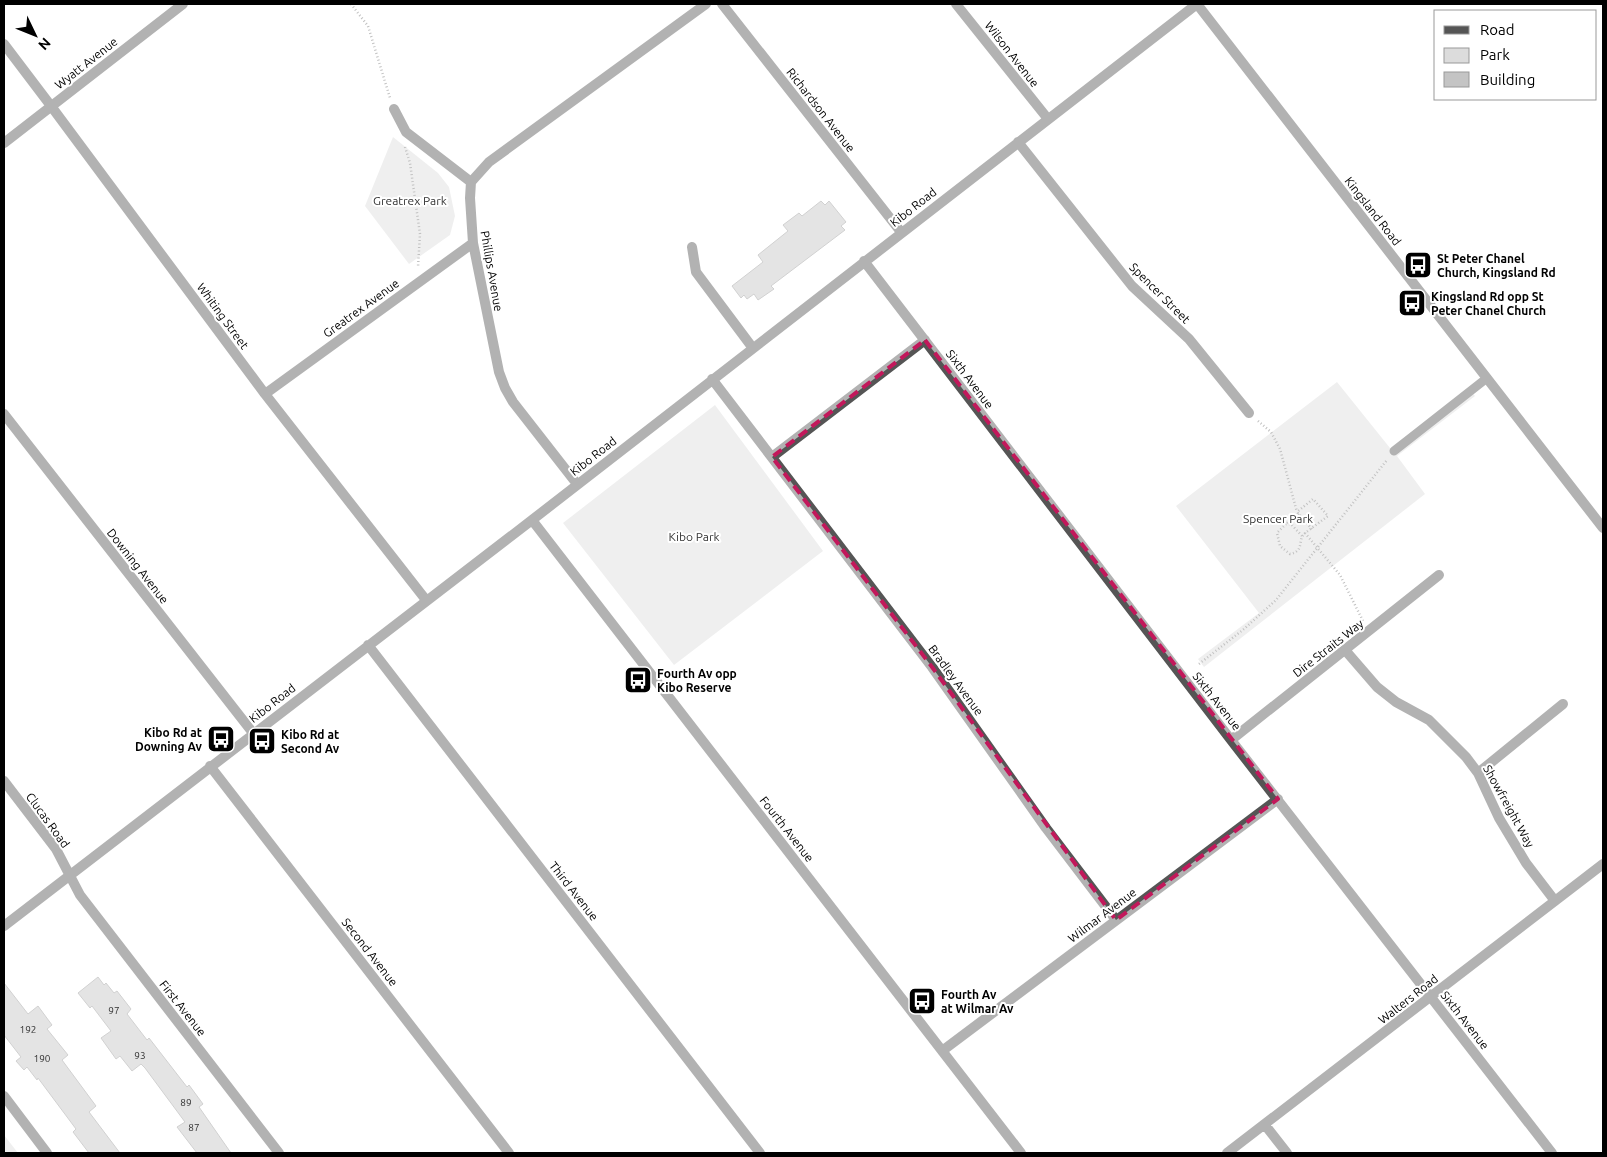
<svg xmlns="http://www.w3.org/2000/svg" width="1607" height="1157" font-family="Ubuntu,sans-serif">
<rect width="100%" height="100%" fill="#fff"/>
<!-- green -->
<path fill="#dcdcdc" d="M393,137L438,173L449,187L455,216L450,235L409,264L365,206Z
M1337,382L1390,448L1469,389L1475,396L1397,456L1425,494L1204,667L1198,659L1259,613L1176,506Z
M715,405L823,551L674,665L563,523Z
M4,1135L18,1153H4Z"/>
<!-- building -->
<path fill="#c4c4c4" stroke="#999" d="M821,201L825,205L829,201L846,222L841,226L845,230L771,286L774,289L758,300L754,294L747,299L744,295L741,298L732,286L763,262L758,255L788,231L783,225L799,213L802,216Z
M98,977L104,985L106,983L114,993L117,991L131,1009L127,1014L147,1040L149,1038L187,1087L189,1085L203,1104L199,1107L231,1153H197L177,1127L185,1122L145,1068L141,1064L132,1071L120,1056L116,1059L101,1038L111,1031L92,1006L90,1008L78,993Z
M4,983L28,1014L38,1006L52,1025L47,1029L68,1055L62,1060L96,1106L89,1112L120,1153H89L73,1132L76,1129L38,1078L37,1080L27,1067L24,1070L16,1061L21,1057L4,1035Z"/>
<g fill="none" stroke-linecap="round" stroke-linejoin="round">
<!-- path -->
<path stroke="#777" stroke-width="2.5" stroke-dasharray="1 2.5" stroke-linecap="butt" d="M351,4L368,26L390,98
M405,147L410,163L420,234L418,267
M1258,421L1271,432L1280,449L1297,512
M1287,523L1299,514
M1312,529L1297,512L1313,499L1328,516L1305,533L1340,575L1363,621
M1302,536L1291,524H1286L1277,533L1280,546L1290,554C1305,551 1297,540 1305,533
M1199,664L1244,629L1276,600L1387,460"/>
<!-- lane -->
<path stroke="#555" stroke-width="9" d="M1394,451L1487,378"/>
<!-- street -->
<path stroke="#555" stroke-width="10" d="M722,4L901,232
M956,4L1048,119
M1197,4L1603,528
M4,44L51,106L265,394L426,600
M394,109L406,132L471,182
M1018,142L1132,286L1189,339L1249,413
M4,143L183,4
M692,247L696,272L752,347
M864,261L1231,740L1552,1153
M712,379L932,667L1046,828L1116,920
M265,394L473,243
M4,414L253,733
M772,457L925,340
M577,484L513,402L505,388L499,372L473,243L470,198L471,182L489,162L706,4
M532,520L1021,1153
M368,645L760,1153
M1345,650L1377,687L1396,702L1429,720L1466,757L1478,773L1499,818L1526,863L1555,901
M1231,740L1439,575
M210,766L509,1153
M1478,773L1563,704
M4,781L56,849L80,895L279,1153
M4,926L532,520L1197,4
M942,1051L1278,799
M4,1096L47,1153
M1265,1125L1287,1153
M1227,1153L1603,864"/>
</g>
<!-- marked area -->
<path d="M0 0H1607V1157H0ZM925,340L1278,799L1116,920L932,667L772,457Z" fill="#fff" fill-opacity=".55" fill-rule="evenodd"/>
<path fill="none" stroke="#c2185b" stroke-width="4" stroke-dasharray="10 6" stroke-linejoin="round" d="M925,340L1278,799L1116,920L932,667L772,457Z"/>
<!-- icons -->
<defs>
<g id="bus-square" transform="scale(1.4375)"><rect x="-9" y="-9" width="18" height="18" rx="4" fill="#000" stroke="#fff"/><path d="M-5-6H5V4H4V6H2V4H-2V6H-4V4H-5ZM-3.5-4V0h7V-4ZM-3.5 1.2v1.5H-2V1.2ZM2 1.2v1.5H3.5V1.2Z" fill="#fff"/></g>
</defs>
<g fill-rule="evenodd">
<use href="#bus-square" x="1418" y="265"/>
<use href="#bus-square" x="1412" y="303"/>
<use href="#bus-square" x="638" y="680"/>
<use href="#bus-square" x="221" y="739"/>
<use href="#bus-square" x="262" y="741"/>
<use href="#bus-square" x="922" y="1001"/>
</g>
<g text-anchor="middle" dominant-baseline="central" stroke-width="4" stroke-linejoin="round" paint-order="stroke">
<!-- number labels -->
<g font-size="10" fill="#313131">
<text x="114" y="1010">97</text>
<text x="28" y="1029">192</text>
<text x="140" y="1055">93</text>
<text x="42" y="1058">190</text>
<text x="186" y="1102">89</text>
<text x="194" y="1127">87</text>
</g>
<!-- street labels -->
<g font-size="12" fill="#000" stroke="#fff">
<text transform="translate(1012 54) rotate(52)">Wilson Avenue</text>
<text transform="translate(86 63) rotate(-38)">Wyatt Avenue</text>
<text transform="translate(821 110) rotate(52)">Richardson Avenue</text>
<text transform="translate(913 207) rotate(-38)">Kibo Road</text>
<text transform="translate(1373 211) rotate(52)">Kingsland Road</text>
<text transform="translate(492 271) rotate(80)">Phillips Avenue</text>
<text transform="translate(1160 293) rotate(45)">Spencer Street</text>
<text transform="translate(361 308) rotate(-36)">Greatrex Avenue</text>
<text transform="translate(223 316) rotate(54)">Whiting Street</text>
<text transform="translate(970 379) rotate(53)">Sixth Avenue</text>
<text transform="translate(593 456) rotate(-38)">Kibo Road</text>
<text transform="translate(138 566) rotate(52)">Downing Avenue</text>
<text transform="translate(1328 648) rotate(-38)">Dire Straits Way</text>
<text transform="translate(956 680) rotate(54)">Bradley Avenue</text>
<text transform="translate(1217 701) rotate(52)">Sixth Avenue</text>
<text transform="translate(272 703) rotate(-38)">Kibo Road</text>
<text transform="translate(1509 806) rotate(61)">Showfreight Way</text>
<text transform="translate(48 820) rotate(54)">Clucas Road</text>
<text transform="translate(787 829) rotate(52)">Fourth Avenue</text>
<text transform="translate(574 891) rotate(52)">Third Avenue</text>
<text transform="translate(1102 915) rotate(-37)">Wilmar Avenue</text>
<text transform="translate(370 952) rotate(52)">Second Avenue</text>
<text transform="translate(1408 999) rotate(-38)">Walters Road</text>
<text transform="translate(183 1008) rotate(52)">First Avenue</text>
<text transform="translate(1465 1020) rotate(52)">Sixth Avenue</text>
</g>
<!-- park labels -->
<g font-size="12" fill="#333" stroke="#fff">
<text x="410" y="200">Greatrex Park</text>
<text x="1278" y="518">Spencer Park</text>
<text x="694" y="536">Kibo Park</text>
</g>
<!-- poi labels -->
<g font-size="12" font-weight="bold" fill="#000" stroke="#fff" text-anchor="start">
<text x="1437" y="258">St Peter Chanel<tspan x="1437" dy="14">Church, Kingsland Rd</tspan></text>
<text x="1431" y="296">Kingsland Rd opp St<tspan x="1431" dy="14">Peter Chanel Church</tspan></text>
<text x="657" y="673">Fourth Av opp<tspan x="657" dy="14">Kibo Reserve</tspan></text>
<text x="202" y="732" text-anchor="end">Kibo Rd at<tspan x="202" dy="14">Downing Av</tspan></text>
<text x="281" y="734">Kibo Rd at<tspan x="281" dy="14">Second Av</tspan></text>
<text x="941" y="994">Fourth Av<tspan x="941" dy="14">at Wilmar Av</tspan></text>
</g>
</g>
<!-- border -->
<rect width="1607" height="1157" fill="none" stroke="#000000" stroke-width="10"/>
<!-- legend -->
<rect x="1434" y="10" width="162" height="90" fill="#ffffff" stroke="#999999"/>
<rect x="1444" y="26" width="25" height="8" fill="#555555" stroke="#999999"/>
<text x="1480" y="35" font-size="15" fill="#000000">Road</text>
<rect x="1444" y="48" width="25" height="15" fill="#dcdcdc" stroke="#999999"/>
<text x="1480" y="60" font-size="15" fill="#000000">Park</text>
<rect x="1444" y="72" width="25" height="15" fill="#c4c4c4" stroke="#999999"/>
<text x="1480" y="85" font-size="15" fill="#000000">Building</text>
<!-- north arrow -->
<g transform="translate(35 35) rotate(133)" stroke="#ffffff" stroke-width="4" paint-order="stroke">
<path d="M0-4L9 19L0 12L-9 19Z" fill="#000000"/>
<text y="-8" font-size="14" font-weight="bold" text-anchor="middle" fill="#000000">N</text>
</g>
</svg>
